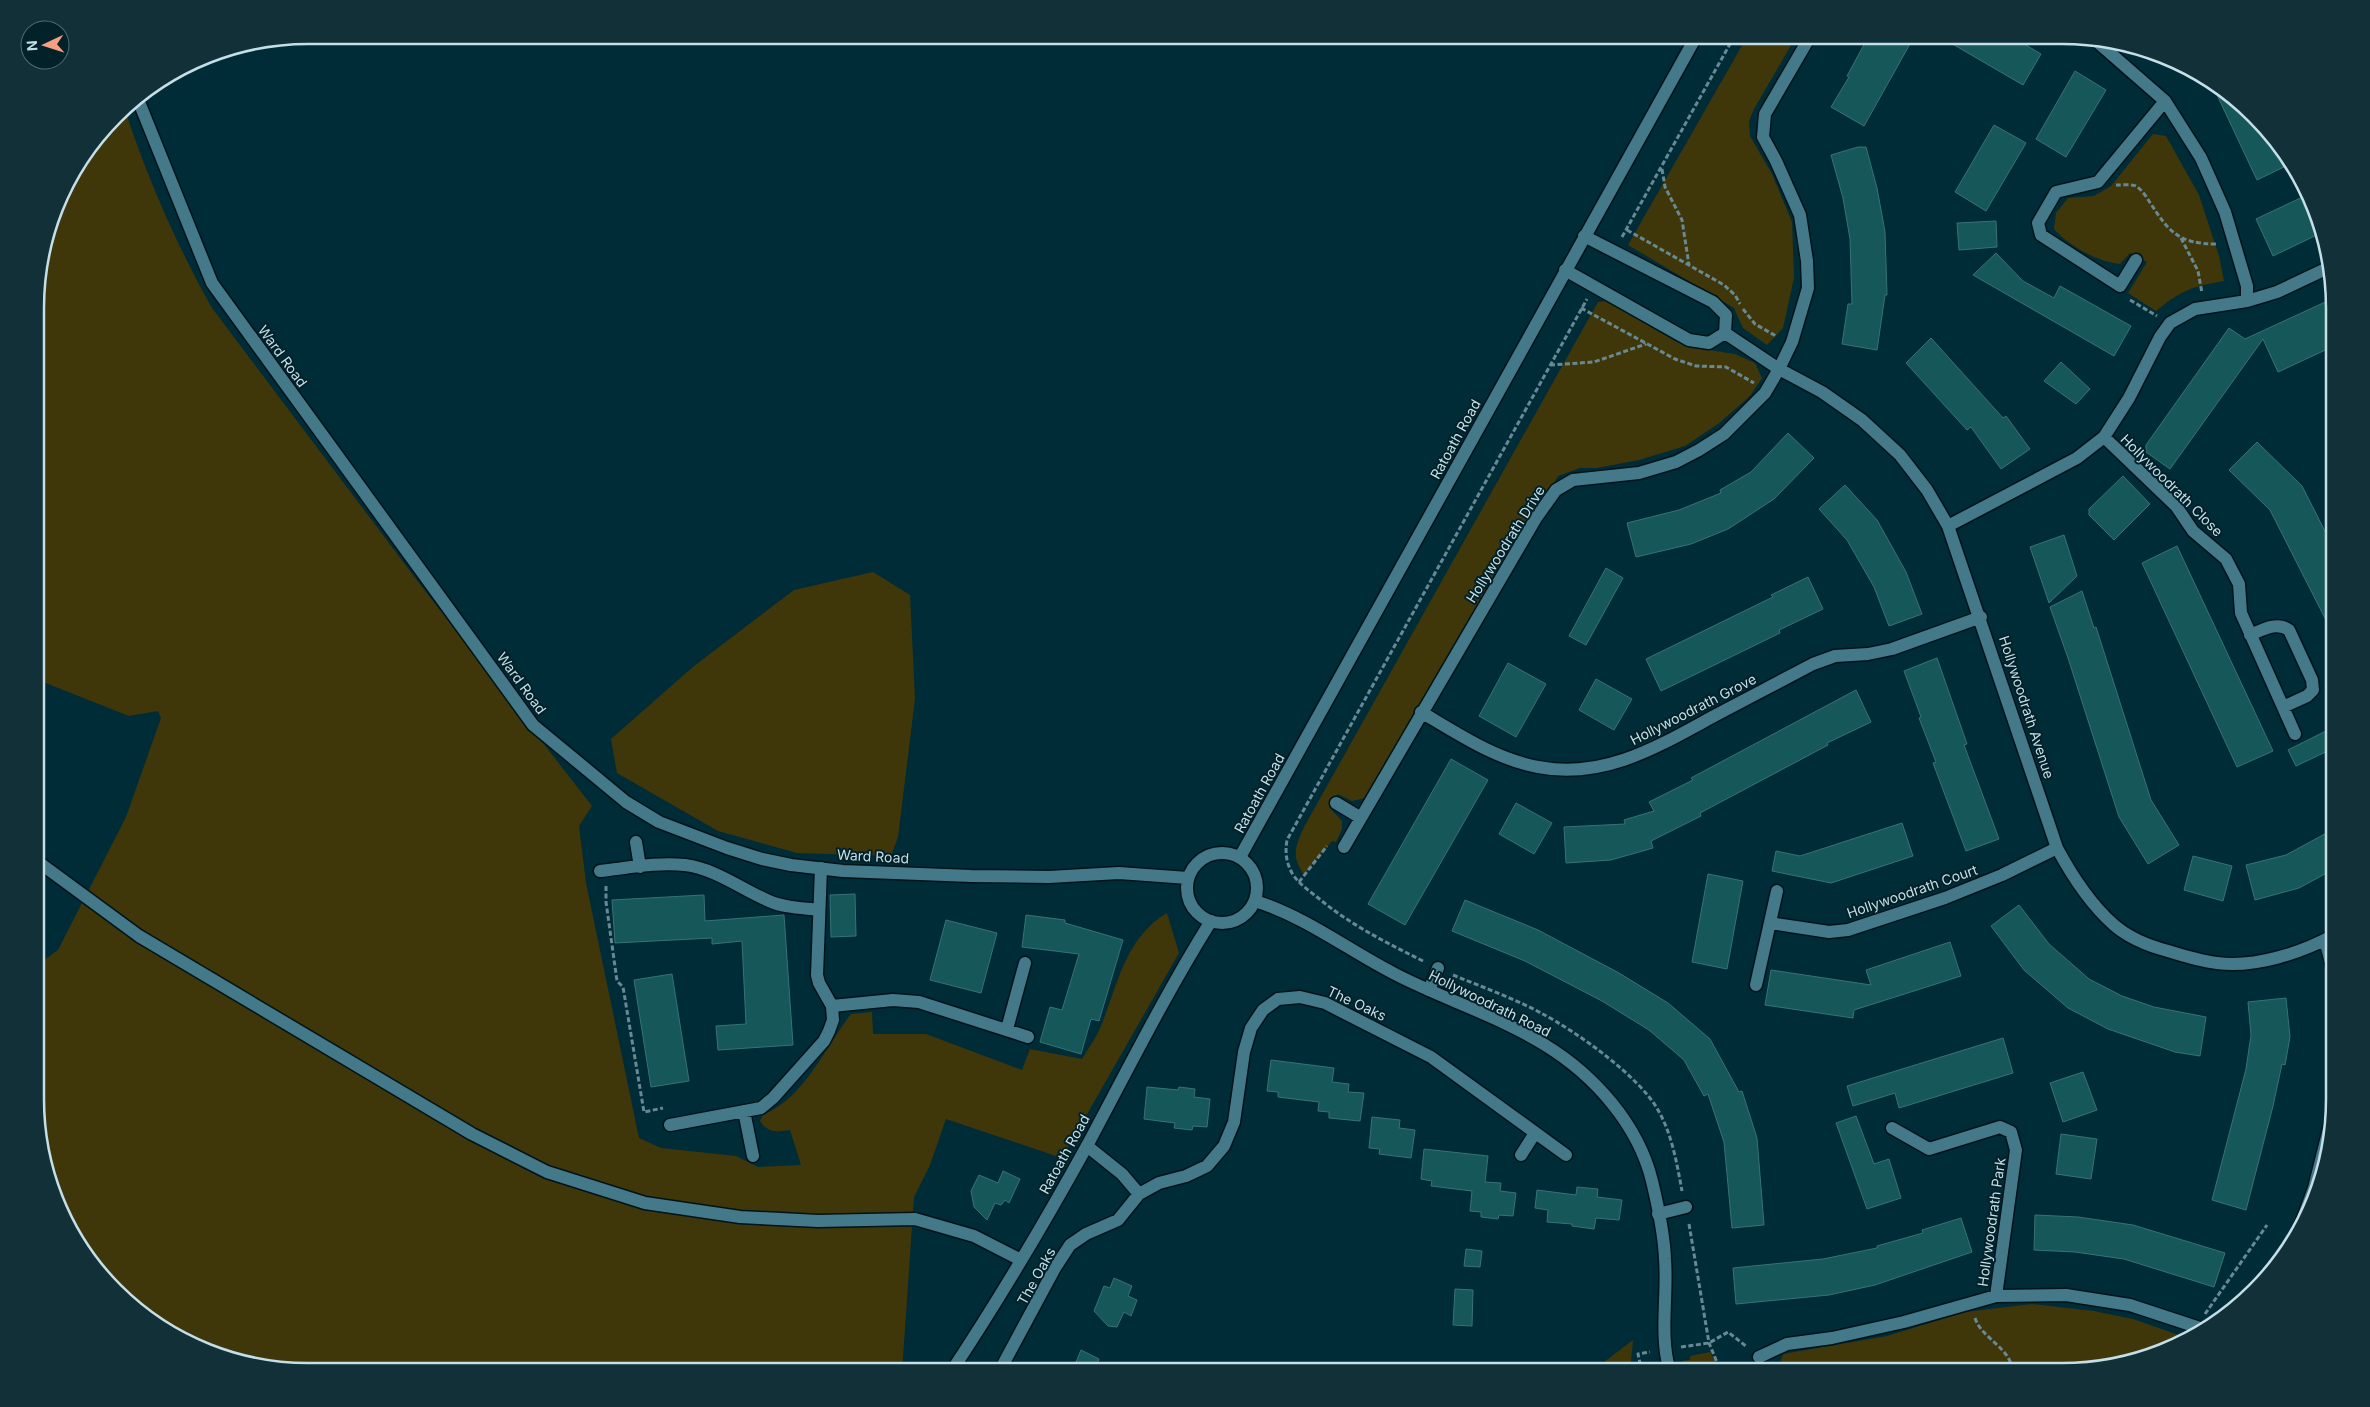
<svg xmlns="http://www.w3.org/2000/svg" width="2370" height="1407" font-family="Inter,sans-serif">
<rect width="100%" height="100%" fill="#002c37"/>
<!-- green -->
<path fill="#3f3709" d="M1748,35H1797L1754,109L1749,121L1750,136L1772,174L1792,222L1794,278L1783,328L1767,345L1743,328L1734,308L1628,245Z
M124,107C147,177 176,244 212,308L419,583L592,806L579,826L586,883L639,1138L661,1148L736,1156L758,1167L801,1165L790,1130C779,1132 767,1133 760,1121L763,1115C805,1097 824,1049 851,1014L872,1012L873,1034H926L1022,1070L1030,1049L1082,1059C1088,1049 1096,1038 1101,1026C1118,984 1125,938 1167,913L1179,953L1062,1158L946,1119L930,1165L914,1197L902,1372H307L237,1363L171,1335L115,1292L81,1251L50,1187L37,1135V965L58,950L126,817L161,718L158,711L129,716L43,682L37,693V272L63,187Z
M2153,134L2166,136L2199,195L2219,256L2224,281C2193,286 2180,291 2156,311L2128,293L2147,262L2130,253L2120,264C2098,262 2069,246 2054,229L2056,213L2068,198L2094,196L2111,186Z
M1606,301L1677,342L1703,349L1735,354L1755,363L1762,378L1750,396L1718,424L1685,446L1639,460L1597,468H1580L1558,476L1365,798L1352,801L1338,794L1329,807L1342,821V829L1336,842L1332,841L1304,875C1291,855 1295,848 1304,827L1598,302Z
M873,572L910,595L915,699L898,837L891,856L797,853L718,831L617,773L611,739L694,666L794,590Z
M2032,1304L2094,1311L2133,1319L2190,1339L2150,1358L2080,1371L1776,1372L1779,1367L1783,1354L1887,1336L1965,1312Z
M1633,1340L1630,1372H1591Z
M1710,1352L1721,1372H1688L1682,1361L1690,1360V1356Z"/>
<!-- building -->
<path fill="#165759" stroke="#377376" d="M1866,35H1915L1864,126L1831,107L1849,77L1847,76L1866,41Z
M1937,35H2009L2041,54L2023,85Z
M2075,71L2106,90L2066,157L2036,139Z
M2210,80L2255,115L2292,163L2257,180Z
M1994,125L2026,143L1986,211L1955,192Z
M1858,147H1866L1877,188L1885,232L1887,295H1885L1877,350L1842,344L1848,304H1852L1850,239L1843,198L1831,155Z
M2309,194L2321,220L2323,232L2273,256L2256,219Z
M1996,221L1997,247L1959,250L1957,223Z
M1996,253L2023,281L2054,298L2060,286L2131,326L2114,356L1973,275Z
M2334,298V346L2278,372L2263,339L2170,469L2146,452V445L2229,328L2245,339Z
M1931,338L2003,418L2006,416L2030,449L2001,469L1971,427L1967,430L1906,363Z
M2061,362L2090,389L2076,404L2044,381Z
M1788,433L1814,458L1774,499L1728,529L1691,544L1636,557L1627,523L1679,510L1721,493L1720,490L1751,472Z
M2257,442L2302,486L2334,549V636L2270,510L2229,470Z
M2123,476L2150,504L2114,540L2089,515V509Z
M1845,485L1877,520L1906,572L1922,614L1889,626L1874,587L1847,540L1819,509Z
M2064,535L2077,576L2049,603L2030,547Z
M2177,546L2273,751L2237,767L2142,563Z
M1606,568L1623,578L1586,645L1569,636Z
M1808,577L1823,609L1779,630L1780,633L1661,691L1646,659L1773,597L1771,595Z
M2082,591L2094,628L2096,627L2151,800L2179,845L2148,864L2119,817L2068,658L2050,607Z
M1937,658L1967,744L1964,745L1999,839L1966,851L1933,763L1936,762L1919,718L1921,717L1904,671Z
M1508,663L1546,684L1516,737L1479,716Z
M1596,679L1632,699L1614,730L1579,710Z
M1856,690L1871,722L1827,743L1828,745L1700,813L1701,816L1651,841L1653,848L1611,860L1566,863L1564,827L1625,824L1624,820L1654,811L1649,802L1693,780L1691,778Z
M2326,731L2334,748L2296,766L2288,750Z
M1451,759L1488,780L1405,925L1368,904Z
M1516,803L1552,823L1534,854L1499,834Z
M1902,823L1913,856L1831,883L1772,871L1776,851L1800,856Z
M2334,829V869L2299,888L2255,900L2246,865L2286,855Z
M2193,856L2232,866L2223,901L2184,890Z
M1708,874L1743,881L1727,969L1692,962Z
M855,894L856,936L831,937L830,895Z
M704,895L705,921L784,915L793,1045L718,1050L716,1026L746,1024L742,941L712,944V938L615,943L612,900Z
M1465,900L1538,930L1619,973L1668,1003L1710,1039L1739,1092L1742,1091L1757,1138L1764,1225L1732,1228L1724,1142L1708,1094L1704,1096L1684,1060L1649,1030L1602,1001L1525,961L1452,931Z
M2019,905L2049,944L2089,979L2122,996L2154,1007L2206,1017L2200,1056L2175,1052L2108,1029L2068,1008L2024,970L1991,926Z
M1026,915L1065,920V923L1123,940L1099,1021L1091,1019L1081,1054L1040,1042L1050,1007L1062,1010L1079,954L1022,947Z
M946,920L997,933L981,993L930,980Z
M1950,942L1961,976L1854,1010L1853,1018L1765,1005L1771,970L1871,985L1866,970Z
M672,974L689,1081L651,1087L634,980Z
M2286,998L2290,1037L2285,1065L2282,1064L2273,1106L2246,1210L2212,1200L2246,1069L2251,1035L2248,1002Z
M2003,1038L2013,1073L1899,1108L1895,1093L1853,1106L1847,1086Z
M1271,1060L1334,1068L1332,1082L1349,1084L1348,1092L1364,1093L1360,1121L1329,1118V1112L1318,1111L1319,1102L1278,1097V1092L1267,1091Z
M2083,1072L2097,1110L2063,1122L2050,1083Z
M1147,1087L1178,1090L1179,1087L1195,1089L1194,1097L1210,1099L1207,1127L1193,1126L1192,1130L1174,1128L1175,1123L1144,1119Z
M1856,1116L1874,1164L1889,1159L1901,1198L1867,1209L1836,1123Z
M1372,1117L1400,1120L1399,1128L1415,1130L1411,1158L1379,1154L1380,1149L1369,1148Z
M2061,1134L2097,1139L2091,1179L2056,1174Z
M1424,1149L1488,1156L1485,1182L1501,1183L1500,1191L1516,1193L1513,1216L1499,1215L1498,1219L1481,1217V1212L1470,1211L1472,1191L1431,1186L1432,1181L1421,1179Z
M1003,1171L1020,1179L1009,1203L1005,1200L1001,1205L995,1203L987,1220L974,1207L971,1191L979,1175L998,1183Z
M1577,1187L1598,1189L1597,1197L1622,1200L1619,1220L1596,1218L1594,1229L1572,1226V1224L1547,1222L1548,1210L1535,1208L1537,1190L1576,1195Z
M2035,1215L2078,1217L2133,1225L2225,1253L2214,1287L2124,1259L2075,1252L2034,1250Z
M1961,1218L1972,1252L1875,1285L1829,1295L1736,1304L1733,1268L1823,1259L1877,1248V1246L1923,1233L1922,1230Z
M1466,1249L1482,1251L1480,1267L1464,1266Z
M1114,1278L1132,1286L1128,1296L1137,1300L1131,1316L1124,1312L1117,1327L1108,1326L1094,1311L1104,1286L1110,1288Z
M1455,1289L1473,1290L1472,1326L1453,1325Z
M1081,1350L1099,1359L1094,1372H1072Z"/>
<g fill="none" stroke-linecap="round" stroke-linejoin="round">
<!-- service casing -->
<g stroke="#00131a" stroke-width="15">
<path id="service" d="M37,861L139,936L472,1134L547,1172L645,1203L740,1217L818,1221L915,1219L974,1236L1021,1260
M1429,990L1438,968
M1658,1214L1686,1207"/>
</g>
<!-- minor casing -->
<g stroke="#00131a" stroke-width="15">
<path id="minor" d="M2094,39L2165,101L2201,158L2225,212L2247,286V301
M1584,236L1713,302L1726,315L1725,333
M2136,260L2120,286L2041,235L2038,223L2056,192L2098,182L2165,101
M1565,270L1689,340L1709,343L1725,333
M1725,333L1779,369L1822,392L1862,420L1900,455L1927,490L1948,526L2057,848C2072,876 2090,904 2114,925C2129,938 2149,946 2168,951C2184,956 2200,961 2217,963C2255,968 2301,953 2334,935
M2104,437L2176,506L2193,531L2226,559L2239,584L2241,613L2295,734
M1948,526L2077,458L2104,437L2129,398L2160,337L2170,323L2195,309L2247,301L2277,292L2330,267
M2250,635C2262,630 2277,621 2289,630L2312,680L2313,690L2307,696L2283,707
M1421,712C1458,734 1495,759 1538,767C1604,780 1659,746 1716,715C1748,698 1781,681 1813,664L1835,656L1868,654L1892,649L1981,617
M1336,803L1361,818
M636,842L640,867
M1344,847L1536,518L1556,490L1573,480L1639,473L1676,462L1699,450L1724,434L1765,393L1779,369L1792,342L1808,288L1807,261L1800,215L1776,161L1763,137L1765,114L1811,35
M600,871C628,868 657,862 685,865C716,869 741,889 769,901C784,908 803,908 819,910
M1770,923L1829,932L1848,930L1945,898L2002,875L2057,848
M2325,940L2334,974
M1756,985L1777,891
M832,1006L893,1000L919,1002L1028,1037
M1007,1029L1025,963
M744,1111L753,1156
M670,1125L761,1108L773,1098L824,1041L829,1031L833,1020L832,1006L819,983L817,975L821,868
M1892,1128L1929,1149L2000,1127L2011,1132L2016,1150L1996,1296
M1087,1146L1122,1174L1139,1194L1159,1183L1186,1176L1207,1166L1224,1146L1234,1122L1244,1052L1251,1028L1263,1010L1278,999L1300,997L1325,1003L1431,1057L1566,1155
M1521,1155L1535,1133
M2295,1240L2314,1188L2334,1109
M1759,1357L1787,1344L1832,1338L1904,1322L1996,1296L2066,1295L2130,1305L2206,1330
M999,1372L1055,1268L1070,1245L1086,1234L1118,1220L1139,1194"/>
</g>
<!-- tertiary casing -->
<g stroke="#00131a" stroke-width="15">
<path id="tertiary" d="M1240,857L1697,35
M951,1372C1000,1298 1045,1222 1088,1144C1128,1069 1166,993 1211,921"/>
</g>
<!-- secondary casing -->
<g stroke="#00131a" stroke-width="15">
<path id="secondary" d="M137,97L212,283L533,725L626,802L659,822L727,848L762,859L791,865L843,871L971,876L1049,877L1119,873L1188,878
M1187 888a35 35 0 1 1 70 0a35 35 0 1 1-70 0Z
M1255,901C1306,917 1348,950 1395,974C1443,999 1499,1016 1545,1045C1594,1075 1638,1124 1652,1181C1658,1206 1664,1233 1665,1259C1668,1296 1659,1335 1670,1372"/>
</g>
<!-- path -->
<path stroke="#668993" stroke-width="3" stroke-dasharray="5 2.5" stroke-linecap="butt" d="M1662,169L1665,187L1682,220L1689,265
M2116,185C2122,185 2131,184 2136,186C2141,189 2146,196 2149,201C2169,232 2178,244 2217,244
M1627,230L1724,285L1735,295L1740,304
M1622,237L1735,35
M2181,238L2198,271L2202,293
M2130,300L2157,316
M1581,308L1675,359L1696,366L1726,367L1754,383
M1743,309L1755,324L1776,336
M1550,365L1594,362L1646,344
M1299,882L1327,846
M606,886V902L617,981L623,987L644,1112L663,1108
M1423,961C1385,942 1349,924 1317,897C1308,890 1298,883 1292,873C1286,862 1285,852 1287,840L1587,299
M1453,975C1482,987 1513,998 1541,1013C1577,1032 1639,1076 1658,1110C1672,1134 1677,1164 1682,1191
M1689,1224L1709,1343L1721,1372
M2205,1314L2267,1225
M1975,1318C1981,1338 2011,1348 2012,1370L2005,1371
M1681,1347L1709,1343L1728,1332L1747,1347
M1623,1372L1629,1366L1640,1363
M1642,1372L1638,1354L1650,1352"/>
<!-- service -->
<use href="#service" stroke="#437989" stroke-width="12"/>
<!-- minor -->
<use href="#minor" stroke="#437989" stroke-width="12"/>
<!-- tertiary -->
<use href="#tertiary" stroke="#437989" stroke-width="12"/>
<!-- secondary -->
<use href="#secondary" stroke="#437989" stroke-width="12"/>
</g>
<g text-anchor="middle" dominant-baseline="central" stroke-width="4" stroke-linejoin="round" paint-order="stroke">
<!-- street labels -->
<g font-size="14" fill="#c4dfe8" stroke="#032129">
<text transform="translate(283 356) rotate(54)">Ward Road</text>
<text transform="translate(1455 439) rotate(-61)">Ratoath Road</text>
<text transform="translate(2172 485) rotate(45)">Hollywoodrath Close</text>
<text transform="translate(1505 544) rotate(-58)">Hollywoodrath Drive</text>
<text transform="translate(522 683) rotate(54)">Ward Road</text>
<text transform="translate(2027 707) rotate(72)">Hollywoodrath Avenue</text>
<text transform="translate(1693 709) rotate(-27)">Hollywoodrath Grove</text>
<text transform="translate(1259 793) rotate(-61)">Ratoath Road</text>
<text transform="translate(873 856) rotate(3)">Ward Road</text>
<text transform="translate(1912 891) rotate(-19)">Hollywoodrath Court</text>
<text transform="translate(1357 1003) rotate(25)">The Oaks</text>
<text transform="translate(1490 1003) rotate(26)">Hollywoodrath Road</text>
<text transform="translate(1064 1154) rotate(-61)">Ratoath Road</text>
<text transform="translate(1991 1222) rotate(-82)">Hollywoodrath Park</text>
<text transform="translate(1036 1276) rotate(-61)">The Oaks</text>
</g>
</g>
<!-- crop -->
<path d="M0 0H2370V1407H0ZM308 44H2062A264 264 0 0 1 2326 308V1099A264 264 0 0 1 2062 1363H308A264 264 0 0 1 44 1099V308A264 264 0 0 1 308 44Z" fill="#123038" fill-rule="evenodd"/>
<path fill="none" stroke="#c4dfe8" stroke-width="2.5" d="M308 44H2062A264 264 0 0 1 2326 308V1099A264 264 0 0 1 2062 1363H308A264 264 0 0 1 44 1099V308A264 264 0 0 1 308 44Z"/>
<!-- north arrow -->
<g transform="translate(45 45) rotate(266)"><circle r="24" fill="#032129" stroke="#506d75"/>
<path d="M0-4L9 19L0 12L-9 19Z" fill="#f39f84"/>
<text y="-8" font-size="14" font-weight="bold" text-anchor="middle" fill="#c4dfe8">N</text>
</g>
</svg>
